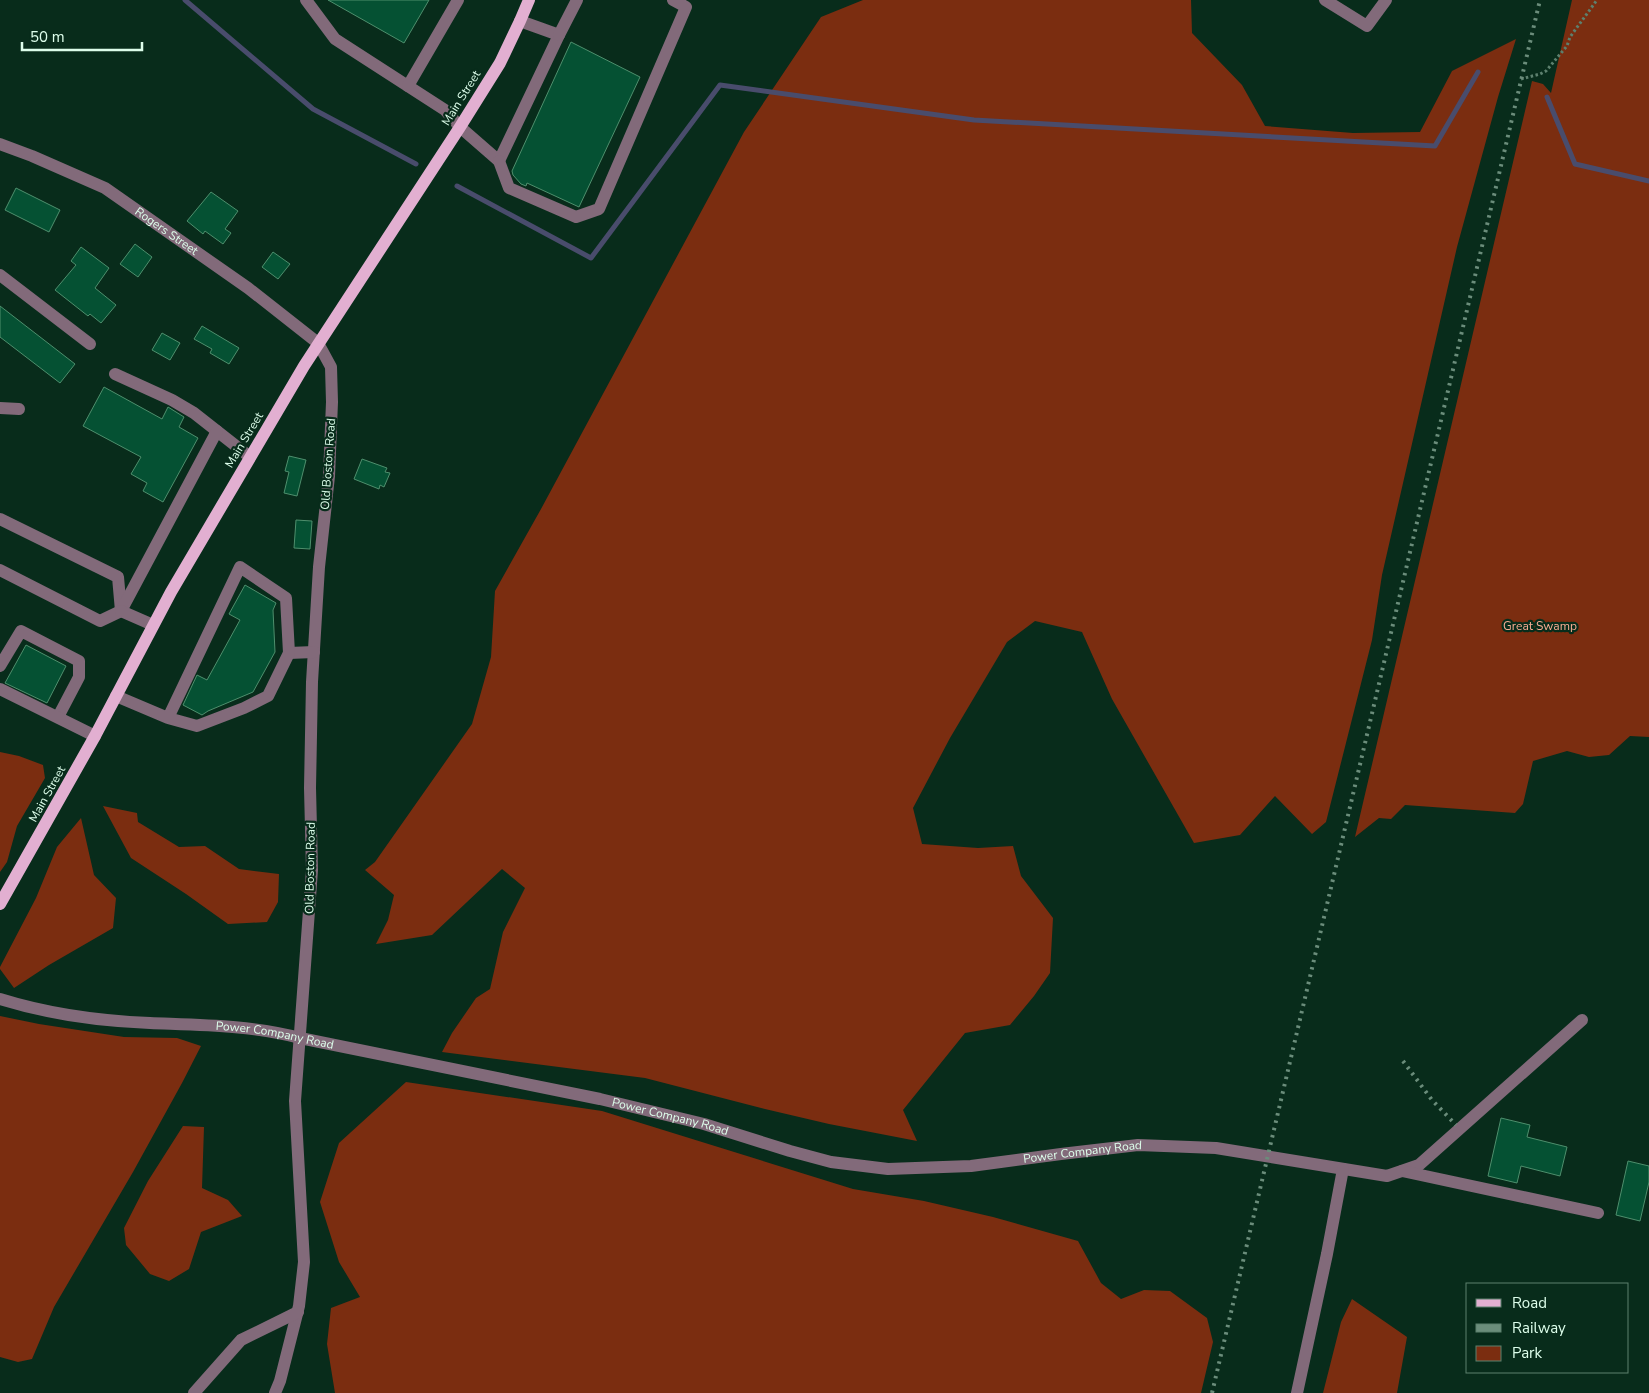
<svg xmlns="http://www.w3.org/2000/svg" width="1649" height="1393" font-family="'Nunito Sans',sans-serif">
<rect width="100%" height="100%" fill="#082c1b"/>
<!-- green -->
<path fill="#7b2d10" d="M863,0H1191L1192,33L1242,85L1265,126L1353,133L1420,132L1452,71L1516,39L1498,97L1457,247L1382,575L1372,640L1326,822L1312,834L1275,796L1240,835L1194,843L1112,699L1082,632L1035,621L1007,642L950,738L913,808L922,844L978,848L1013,846L1021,876L1053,918L1050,973L1034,996L1010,1025L965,1033L903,1110L917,1141L829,1124L765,1109L645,1078L442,1052L452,1033L476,998L490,989L503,932L525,888L502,869L432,935L376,944L388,920L394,895L365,870L375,862L472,724L491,657L495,591L541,509L744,132L821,17Z
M1572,0H1649V737L1630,736L1609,755L1589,757L1567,751L1533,761L1523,804L1515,813L1405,805L1391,819L1379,818L1355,837L1532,81L1543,84L1551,93Z
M0,752L19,756L43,765L45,778L17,826L7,862L0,872Z
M103,806L137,813L138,822L179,847L205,846L239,869L279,874L278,902L267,922L228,924L186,894L131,858Z
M81,818L94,875L116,898L113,928L49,965L14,988L0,969V967L36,898L57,847Z
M0,1016L39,1024L124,1037L177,1038L201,1046L182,1083L133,1172L54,1307L32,1359L18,1362L0,1357Z
M406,1082L602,1111L853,1189L924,1201L993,1217L1078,1241L1101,1283L1121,1299L1144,1290L1170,1291L1207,1318L1213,1342L1201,1393H335L327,1344L331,1308L360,1297L339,1262L320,1202L339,1143Z
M183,1126L204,1127L202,1188L228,1200L242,1216L201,1232L189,1269L169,1281L150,1274L126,1245L124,1228L148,1181Z
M1352,1299L1407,1337L1397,1393H1323L1341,1322Z"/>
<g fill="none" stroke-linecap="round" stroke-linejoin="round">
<!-- stream -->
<path stroke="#494c6c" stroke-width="5" d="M185,0L313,109L416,164
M1547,97L1575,164L1649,181
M457,186L591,258L720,85L974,120L1435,146L1478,72"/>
</g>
<!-- building -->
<path fill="#055133" stroke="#4e8f6d" d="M328,0H429L404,43Z
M571,42L640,77L579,207L527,183L526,186L521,184L513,175L512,171Z
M16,188L60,210L49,232L5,210Z
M211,192L238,211L225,229L231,233L223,244L205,231L203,234L187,221Z
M135,244L152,257L138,277L120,264Z
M81,247L109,268L95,288L116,305L101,323L90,314L88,316L55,290L76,265L71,261Z
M273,252L290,264L278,279L262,267Z
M0,306L75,364L60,383L0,337Z
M202,326L239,348L229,364L210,353L212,349L194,339Z
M162,333L180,343L170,360L152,350Z
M104,387L162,419L168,407L184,417L179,427L198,438L163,502L143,491L147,483L131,474L141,457L83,426Z
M289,456L306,460L297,496L284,493L289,472L285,471Z
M362,459L387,468L385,472L390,473L384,487L380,485L379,489L354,479Z
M296,520L312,521L310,549L294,548Z
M245,585L276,603L273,610L275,652L253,692L208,711L202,715L183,705L197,675L207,680L240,620L229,614Z
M26,645L66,666L47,703L5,683Z
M1501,1118L1530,1125L1527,1137L1567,1147L1560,1176L1521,1166L1517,1183L1488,1176Z
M1628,1161L1649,1166V1182L1640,1221L1616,1215Z"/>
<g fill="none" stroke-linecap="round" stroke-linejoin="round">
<!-- path -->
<path stroke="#5d806e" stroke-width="3" stroke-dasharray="2.5 2.5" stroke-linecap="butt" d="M1521,79L1540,74L1546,71L1567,46L1570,37L1597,0"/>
<!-- minor -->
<g stroke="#826a7a" stroke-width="12">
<path d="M306,0L335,39L445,110L460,127L499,161L559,35L520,21"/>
<path d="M1325,0L1367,26L1386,0"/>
<path d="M559,35L577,0"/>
<path d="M408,86L458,0"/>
<path id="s1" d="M0,144L32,156L105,188L248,288L318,343L331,367L332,402L329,476L319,567L312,682L310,788L312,870L295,1101L304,1262L299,1306L280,1381L275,1393"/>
<path d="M499,161L509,188L576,217L599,209L686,7L673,0"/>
<path d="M0,275L90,344"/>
<path d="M115,374L172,400L194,413L250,457"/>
<path d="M0,408L19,409"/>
<path d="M0,519L118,577L121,611"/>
<path d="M0,570L100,621L121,611L217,431"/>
<path d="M121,611L153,625"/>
<path d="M289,653L314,652"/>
<path d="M0,666L21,631L79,661V677L58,717"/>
<path d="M0,689L95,736"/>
<path d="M116,696L168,718L240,567L286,598L289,653L268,696L244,708L197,726L168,718"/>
<path id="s2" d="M0,999C48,1014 99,1021 150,1023C200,1025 251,1025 300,1038L600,1099L704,1124L790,1151L831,1162L888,1169L971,1166L1061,1154L1138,1145L1216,1148L1387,1176L1419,1165L1582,1020"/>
<path d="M1402,1171L1598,1213"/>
<path d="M194,1393L241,1340L298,1312"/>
<path d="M1297,1393L1327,1254L1343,1169"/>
</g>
<!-- major -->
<path stroke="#e2afd1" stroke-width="12" d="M0,904L95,736L171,592L304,366L460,127L500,63L520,21L529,0"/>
<!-- rail -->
<path stroke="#6b8d7b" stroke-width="4" stroke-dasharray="2.5 5" stroke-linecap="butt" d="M1403,1061L1432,1100L1456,1125
M1212,1393L1540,0"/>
</g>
<g text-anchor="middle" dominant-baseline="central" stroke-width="4.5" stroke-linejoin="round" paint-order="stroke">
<!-- street labels -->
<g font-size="12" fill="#ddfeeb" stroke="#082c1b">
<text transform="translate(461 98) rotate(-58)">Main Street</text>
<text stroke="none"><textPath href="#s1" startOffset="189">Rogers Street</textPath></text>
<text transform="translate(244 440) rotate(-59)">Main Street</text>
<text transform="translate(328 464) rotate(-86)">Old Boston Road</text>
<text transform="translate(47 794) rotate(-61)">Main Street</text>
<text transform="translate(310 868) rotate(-89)">Old Boston Road</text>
<text stroke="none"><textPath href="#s2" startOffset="278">Power Company Road</textPath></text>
<text stroke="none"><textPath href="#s2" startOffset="682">Power Company Road</textPath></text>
<text stroke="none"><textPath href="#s2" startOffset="1102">Power Company Road</textPath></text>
</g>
<!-- park labels -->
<g font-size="12" fill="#f8ad94" stroke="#082c1b">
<text x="1540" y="626">Great Swamp</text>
</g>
</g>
<!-- legend -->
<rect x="1466" y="1283" width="162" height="90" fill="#082c1b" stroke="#5d806e"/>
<rect x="1476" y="1299" width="25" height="8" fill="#e2afd1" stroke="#5d806e"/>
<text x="1512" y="1308" font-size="15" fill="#ddfeeb">Road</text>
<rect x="1476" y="1324" width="25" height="8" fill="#6b8d7b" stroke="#5d806e"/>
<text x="1512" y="1333" font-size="15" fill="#ddfeeb">Railway</text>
<rect x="1476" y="1346" width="25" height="15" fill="#7b2d10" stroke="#5d806e"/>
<text x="1512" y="1358" font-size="15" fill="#ddfeeb">Park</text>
<!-- scale -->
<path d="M22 42v8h120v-8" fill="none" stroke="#ddfeeb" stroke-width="2.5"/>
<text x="30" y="42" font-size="15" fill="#ddfeeb" stroke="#082c1b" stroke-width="4" paint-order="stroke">50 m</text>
</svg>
